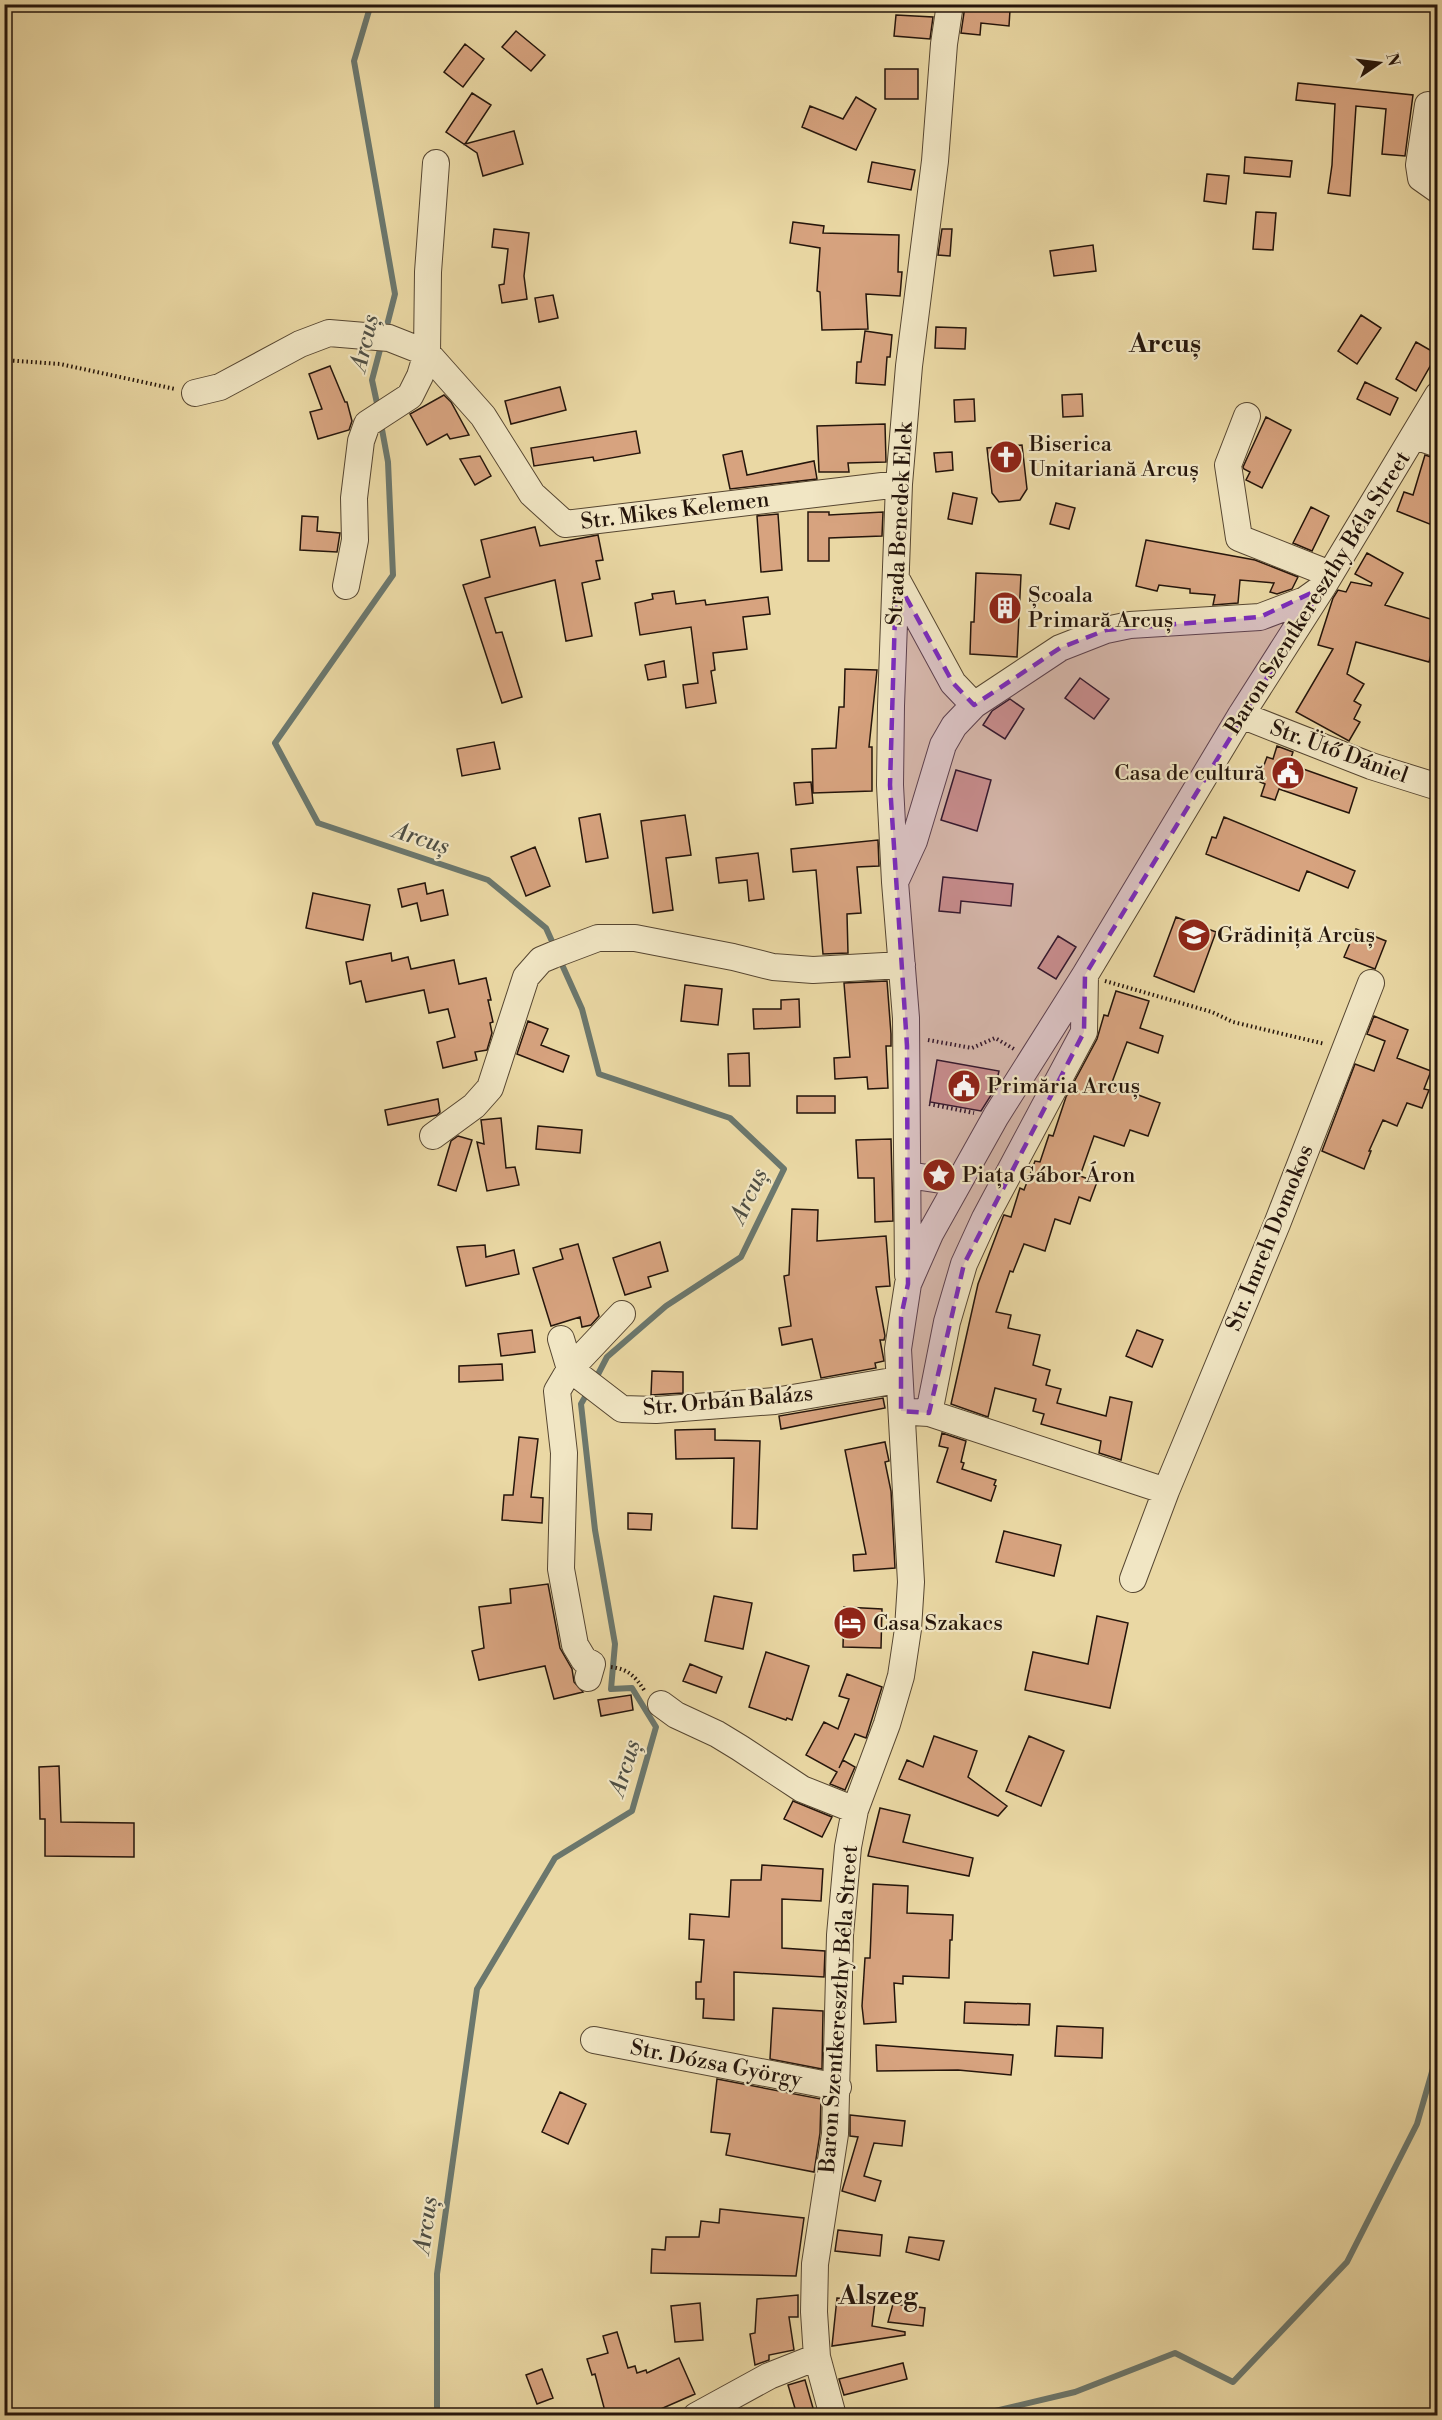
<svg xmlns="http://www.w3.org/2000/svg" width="1442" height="2420" font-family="'Libre Bodoni',serif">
<rect width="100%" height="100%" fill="#ead8a4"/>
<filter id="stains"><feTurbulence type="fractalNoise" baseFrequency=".00333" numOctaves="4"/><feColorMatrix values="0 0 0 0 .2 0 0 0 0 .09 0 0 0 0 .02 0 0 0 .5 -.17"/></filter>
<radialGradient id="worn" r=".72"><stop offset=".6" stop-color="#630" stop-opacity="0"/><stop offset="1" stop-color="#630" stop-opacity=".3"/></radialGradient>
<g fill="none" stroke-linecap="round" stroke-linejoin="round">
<!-- stream -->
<path stroke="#6b776d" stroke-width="6" d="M371,4L354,61L395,294L385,333
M378,408L372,380L382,342
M381,424L388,462L393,575L275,743L318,823L488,880L546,928L555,948
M559,958L582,1009L599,1074L730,1118L784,1169L741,1257L666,1306L607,1357L594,1382
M437,2416V2274L477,1989L555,1858L632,1811L656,1727L632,1688L611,1689L615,1644L595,1530L581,1404L589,1390
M974,2416L1075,2392L1175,2353L1233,2382L1347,2262L1417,2124L1438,2051"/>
</g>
<!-- building -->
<path fill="#d7a37f" stroke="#25150b" stroke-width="1.5" d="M965,6L1010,10L1009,26L981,23L980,35L961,33Z
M896,15L933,17L930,39L894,36Z
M516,31L545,55L531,71L502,47Z
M465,44L484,59L463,87L444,72Z
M885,69H918V99H885Z
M1298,83L1413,95L1405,156L1382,154L1386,109L1356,106L1350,196L1328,193L1332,165L1335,104L1296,100Z
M472,93L491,105L465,144L514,131L523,164L483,176L477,153L446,132Z
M856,97L876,109L856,150L802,127L810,106L843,119Z
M1245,157L1292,161L1290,177L1244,173Z
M872,162L915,170L911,190L868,182Z
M1207,174L1229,176L1226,204L1204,201Z
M1256,212L1276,213L1273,250L1253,249Z
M793,222L824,226L823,233L899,235L898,272H902L900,296L866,294L868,329L822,330L820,292L817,291L820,248L790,243Z
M494,229L529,233L524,276L527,299L502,303L499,285L504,284L508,249L492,247Z
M942,229H952L950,256L938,255Z
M1093,245L1096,271L1054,276L1050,251Z
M553,295L558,318L539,322L535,298Z
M1361,315L1381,328L1357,364L1338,351Z
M936,327L966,328L965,349L935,348Z
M865,331L892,335L890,357H887L885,385L856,383L857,362H861Z
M1416,342L1437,354L1416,391L1396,379Z
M330,366L345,402H347L352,421L349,430L318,439L310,412L322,409L309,374Z
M1365,382L1398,398L1390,415L1357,399Z
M560,387L566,410L511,424L505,401Z
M1082,394L1083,416L1063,417L1062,395Z
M444,395L451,402L469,435L450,439L447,434L427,445L410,414Z
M974,399L975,421L955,422L954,400Z
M1266,417L1291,430L1262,488L1246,480L1250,472L1244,469L1243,467Z
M885,424L886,462L848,463L849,472H819L817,426Z
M636,431L640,453L594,461L593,457L534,466L531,448Z
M1022,445L1027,489L1020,500L999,502L992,493L987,448Z
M742,451L747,475L814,461L817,479L730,489L723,455Z
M952,452L953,470L936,472L934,453Z
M1425,455L1437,459V527L1397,511L1404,492L1413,495Z
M480,456L491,476L475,485L460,459Z
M953,493L977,498L972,524L948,519Z
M1056,503L1075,508L1069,529L1050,524Z
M1311,507L1329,516L1312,551L1293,543Z
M808,512H829V515L883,512L882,536L829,538V561H808Z
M778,514L782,570L761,572L757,516Z
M302,516L318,517L317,531L340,533L337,552L300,550Z
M535,527L540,546L598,535L603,560L596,561L600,579L582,583L592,636L566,641L555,580L485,598L496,633L502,632L522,697L502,703L463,585L490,577L481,540Z
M1146,540L1255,560L1298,577L1292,589L1277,594L1270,592L1274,583L1240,580L1238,603L1213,605L1215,595L1190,593V589L1159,585L1157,591L1136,586Z
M1367,553L1403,573L1385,605L1437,621V633L1429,662L1356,642L1347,674L1364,684L1354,701L1361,705L1354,719L1360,722L1349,741L1296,712L1333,649L1318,645L1333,598L1338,590L1346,592L1351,582L1371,586L1372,583L1355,574Z
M976,573L1021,575L1017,657L970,654L971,622H974Z
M674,591L676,604L705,600L706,605L768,597L770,614L743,617L747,649L713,653L715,670L711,671L716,703L686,708L683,685L698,683L691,627L640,635L635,603L653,599L652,594Z
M664,661L666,677L648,680L645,665Z
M845,669L877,670L869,747H872V791L813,793L812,749L836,748L839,707H844Z
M1080,678L1109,699L1094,719L1065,698Z
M1010,699L1024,709L1005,739L983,725L992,711Z
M494,742L500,769L462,776L457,749Z
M1277,746L1293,752L1289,764L1357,788L1349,813L1279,789L1275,800L1261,796L1265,784L1258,781L1267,757L1273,759Z
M956,770L991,780L977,831L941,820Z
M811,782L813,803L796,805L794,783Z
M600,814L608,858L586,862L579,818Z
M685,815L691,855L666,858L673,910L653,913L641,821Z
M1224,817L1355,871L1348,888L1307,871L1299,891L1206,854L1212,837L1216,838Z
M878,840L879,866L857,867L861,913L847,914L848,953L823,954L816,870L793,872L791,849Z
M535,847L550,886L526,896L511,857Z
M758,853L764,899L749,901L747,880L719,883L716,858Z
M943,877L1013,884L1011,906L961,901L960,913L939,911Z
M425,883L427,894L443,890L448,915L421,921L417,903L402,907L398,889Z
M313,893L370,905L363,940L306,928Z
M1176,917L1216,932L1194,992L1154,976Z
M1356,929L1386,941L1375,969L1344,957Z
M1058,936L1076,947L1056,979L1038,968Z
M391,953L392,961L408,957L411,969L454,960L459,984L486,978L491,1000H488L493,1022L490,1023L492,1033L487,1050L475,1052L477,1060L443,1068L437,1042L455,1037L448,1009L429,1013L424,990L366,1002L361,981L350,984L346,962Z
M887,981L891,1034V1046H886L888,1088L868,1089L867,1077L835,1079L834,1058L850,1057L844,983Z
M685,985L722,989L718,1025L681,1021Z
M1116,991L1149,1001L1140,1028L1163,1036L1158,1053L1127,1042L1111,1085L1160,1103L1148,1136L1130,1130L1124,1146L1094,1136L1080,1176L1097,1182L1090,1201L1079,1197L1070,1224L1055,1219L1045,1251L1024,1244L1013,1272L1010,1271L996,1312L1011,1315L1008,1328L1040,1335L1033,1365L1050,1370L1046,1385L1061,1389L1057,1403L1106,1416L1110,1397L1132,1402L1121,1460L1099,1453L1101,1441L1041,1424L1044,1414L1033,1411L1036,1399L995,1388L988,1417L951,1404L978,1284L1003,1217L1004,1215L1011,1217L1020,1188L1024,1190L1035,1161L1040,1162L1049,1135L1053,1136L1066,1097L1097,1039L1104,1015L1108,1016Z
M799,999L800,1027L754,1029L753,1009H781V1000Z
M1374,1016L1408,1030L1397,1058L1431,1071L1424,1089L1429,1090L1422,1108L1407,1103L1397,1126L1383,1120L1369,1151H1371L1364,1169L1322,1151L1355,1064L1374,1071L1385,1041L1367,1034Z
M528,1021L548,1029L541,1045L569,1056L563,1072L517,1054Z
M749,1053L750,1086H729L728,1054Z
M937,1060L999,1071L995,1089L981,1111L930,1102Z
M797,1096H835V1113H797Z
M438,1099L440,1112L437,1115L388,1125L385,1110Z
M501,1118L506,1168L515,1167L519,1185L487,1191L477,1142L484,1144L481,1120Z
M538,1126L582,1130L580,1153L536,1149Z
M458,1136L472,1140L456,1191L438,1185L451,1141Z
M891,1139L893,1221L875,1222L874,1178H858L856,1140Z
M792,1209L818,1210L817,1241L886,1236L890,1286L876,1287L885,1336L884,1340H880L884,1361L875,1363L876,1368L821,1378L812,1339L782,1345L779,1328L791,1326L784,1276L789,1275Z
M660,1242L668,1271L648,1277L651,1287L625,1295L613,1258Z
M578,1244L599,1316L591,1325L582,1327L580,1317L551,1326L533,1268L563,1259L560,1249Z
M485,1245L486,1257L514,1250L519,1274L466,1286L457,1247Z
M532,1330L535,1352L501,1356L498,1334Z
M1137,1330L1163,1340L1152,1367L1126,1356Z
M502,1364L503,1380L459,1382V1366Z
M652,1371L683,1372V1393L651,1395Z
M883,1398L885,1408L781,1429L779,1416Z
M715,1429V1440L760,1441L757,1529L732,1528L734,1458L676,1459L675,1430Z
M942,1433L966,1441L961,1462L964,1463L962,1469L996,1480L994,1485L996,1486L991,1501L937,1482L948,1448L939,1446Z
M519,1437L538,1439L531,1497L543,1498L542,1523L502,1520L504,1495H513Z
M885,1442L889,1461L885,1462L891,1491L895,1568L854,1571L853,1555L866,1554L845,1450Z
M628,1513L652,1514L651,1530L628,1529Z
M1004,1531L1061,1545L1054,1576L996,1562Z
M548,1584L560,1648L572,1669L574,1682L583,1692L554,1699L545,1666L479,1680L472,1651L484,1648L479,1607L511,1603L510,1589Z
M714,1596L752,1603L743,1649L705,1641Z
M844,1607L882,1609L881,1648L843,1647Z
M1097,1616L1128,1623L1110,1708L1025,1690L1033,1652L1088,1664Z
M766,1652L809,1666L792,1720L787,1718L786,1720L749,1707Z
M690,1664L722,1677L716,1693L683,1681Z
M847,1674L882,1687L866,1738L855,1734L839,1768L843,1760L855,1767L845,1790L830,1784L837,1772L806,1755L824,1722L838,1729L849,1699L839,1696Z
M631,1695L633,1710L601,1716L598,1700Z
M934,1736L977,1751L968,1777L1007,1806L998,1816L899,1779L907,1760L923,1767Z
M1029,1736L1064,1751L1041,1806L1006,1791Z
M59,1766L61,1822L134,1823V1857L45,1856V1819H40L39,1767Z
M793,1801L832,1817L822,1837L784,1819Z
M880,1808L910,1815L903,1842L973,1858L969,1876L868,1856Z
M762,1865L823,1869L821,1901L782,1899V1948L825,1951L824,1977L734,1972V2020L703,2018L704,1999H696V1982H701L704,1940L689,1939L690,1914L729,1917L731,1880H761Z
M873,1884L908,1886L907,1913L953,1915L952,1940H950L949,1978L903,1976V1984L894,1983L896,2022L864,2024L862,2006L865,1958H870Z
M965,2002L1030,2004L1029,2025L964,2023Z
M773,2008L823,2011L822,2069L770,2059Z
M1057,2026L1103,2028L1102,2058L1055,2056Z
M876,2045L1013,2055L1011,2075L958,2070L877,2071Z
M717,2079L821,2099L820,2133L814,2172L726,2155L730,2134L711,2132Z
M560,2092L586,2104L568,2144L542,2132Z
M850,2115L905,2121L902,2146L874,2143L864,2176L881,2181L875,2201L842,2191L858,2137L850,2136Z
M720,2209L804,2218L796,2276L651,2273L652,2249L665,2250L666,2237H699L701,2221L719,2223Z
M838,2230L882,2235L880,2256L835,2251Z
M909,2237L944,2241L939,2260L906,2252Z
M798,2295V2317H789L794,2350L769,2355V2360L755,2365L750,2334L755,2333L757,2299Z
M837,2298L875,2302L872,2326L905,2332V2335L832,2346Z
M700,2303L703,2340L675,2342L671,2306Z
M893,2304L925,2308L923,2326L888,2322Z
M617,2332L628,2368L635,2366L637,2373L646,2370L647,2373L679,2358L695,2394L647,2415H606L595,2374L592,2375L587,2359L608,2353L603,2336Z
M903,2363L907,2379L844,2395L839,2379Z
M542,2369L553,2398L537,2404L526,2375Z
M805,2380L815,2415H797L788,2385Z"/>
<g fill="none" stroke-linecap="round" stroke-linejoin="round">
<!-- minor casing -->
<g stroke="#564631" stroke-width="28">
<path id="minor" d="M1428,105L1419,165L1421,178L1438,190
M195,393L220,387L300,344L329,333L389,338L427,353L483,416L532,494L565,524L899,484
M1247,416L1228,465L1239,538L1330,574
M1415,436L1438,444
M897,580L953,683L974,705
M346,586L355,540L354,498L361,441L367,424L410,396L420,376L427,353L428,272L436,163
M1241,715L1371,766L1438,787
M896,880L914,841L943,745L954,726L974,705L1060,648L1106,630L1130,625L1260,617L1305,600L1319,590
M433,1136L474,1106L490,1088L526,977L541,960L553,955L598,938H635L733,957L773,967L813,970L902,965
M908,1175L941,1180L961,1178
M908,1275L906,1018L895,882L890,785L891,706L899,484L909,366L935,161L944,44L950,4
M561,1339L570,1369L622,1409L656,1410L775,1401L898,1380
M912,1412L929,1413L1166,1491
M929,1413L947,1322L964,1264L985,1218L1084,1032L1085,975
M1133,1579L1166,1491L1277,1224L1371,983
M588,1678L592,1664L584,1660L575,1645L561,1569L564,1453L557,1391L570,1369L622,1314
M661,1704L676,1715L717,1734L740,1748L802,1789L855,1810
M594,2040L838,2087
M696,2416L769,2376L817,2357
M833,2416L817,2357L814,2312L815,2264L835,2134L840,1935L848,1847L855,1810L887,1724L901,1676L908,1629L911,1582L898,1349L908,1284L930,1234L996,1116L1085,975L1241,715L1322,588L1438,395"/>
</g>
<!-- path -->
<path stroke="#25150b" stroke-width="4" stroke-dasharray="1.5 3" stroke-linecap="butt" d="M4,360L60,364L175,389
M1105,981L1212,1012L1233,1022L1325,1044
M928,1040L972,1048L995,1038L1014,1049
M929,1104L974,1113
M611,1667C628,1669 635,1676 644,1690"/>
<!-- minor -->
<use href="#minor" stroke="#f1e6c4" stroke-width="26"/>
</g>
<!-- marked area -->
<path fill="#7b2cbf" fill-opacity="0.2" stroke="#7b2cbf" stroke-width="4.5" stroke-dasharray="12 8" stroke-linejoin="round" d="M896,579L953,683L974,705L1060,648L1106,630L1260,617L1322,588L1085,975L1084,1032L964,1264L929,1413L901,1411V1317L908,1284L907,1046L890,785Z"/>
<!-- icons -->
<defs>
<g id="church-disc" transform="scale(1.725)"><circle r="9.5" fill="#8f2418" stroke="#f1e6c4"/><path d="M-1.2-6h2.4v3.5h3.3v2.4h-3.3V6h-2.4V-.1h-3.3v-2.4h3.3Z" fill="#fff"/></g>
<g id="building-disc" transform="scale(1.725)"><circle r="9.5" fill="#8f2418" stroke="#f1e6c4"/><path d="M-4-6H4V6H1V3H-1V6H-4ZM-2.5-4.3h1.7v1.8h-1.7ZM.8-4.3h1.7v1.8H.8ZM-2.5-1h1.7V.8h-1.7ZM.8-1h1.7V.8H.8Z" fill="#fff"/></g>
<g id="civic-disc" transform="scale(1.725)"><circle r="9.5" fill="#8f2418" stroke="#f1e6c4"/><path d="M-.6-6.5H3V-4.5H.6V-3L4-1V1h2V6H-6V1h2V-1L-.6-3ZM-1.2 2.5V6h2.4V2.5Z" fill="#fff"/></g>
<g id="school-disc" transform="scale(1.725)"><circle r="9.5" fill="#8f2418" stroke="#f1e6c4"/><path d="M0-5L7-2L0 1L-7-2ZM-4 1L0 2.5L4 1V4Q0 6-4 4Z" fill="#fff"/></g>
<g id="sight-disc" transform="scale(1.725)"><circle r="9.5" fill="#8f2418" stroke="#f1e6c4"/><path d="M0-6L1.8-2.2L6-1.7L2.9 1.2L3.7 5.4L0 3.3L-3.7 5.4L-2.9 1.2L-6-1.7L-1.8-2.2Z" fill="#fff"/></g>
<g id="hotel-disc" transform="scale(1.725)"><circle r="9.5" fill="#8f2418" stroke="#f1e6c4"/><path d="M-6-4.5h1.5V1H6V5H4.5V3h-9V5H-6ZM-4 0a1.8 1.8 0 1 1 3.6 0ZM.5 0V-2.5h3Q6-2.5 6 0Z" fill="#fff"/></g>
</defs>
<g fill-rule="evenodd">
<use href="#church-disc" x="1006" y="457"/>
<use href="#building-disc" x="1005" y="608"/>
<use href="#civic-disc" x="1288" y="773"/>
<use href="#school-disc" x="1194" y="935"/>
<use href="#civic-disc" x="964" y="1086"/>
<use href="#sight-disc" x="939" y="1175"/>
<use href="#hotel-disc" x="850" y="1623"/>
</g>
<g text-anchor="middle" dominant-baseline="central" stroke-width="4.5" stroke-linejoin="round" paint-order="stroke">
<!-- poi labels -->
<g font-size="22" fill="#25150b" stroke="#f1e6c4" text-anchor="start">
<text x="1029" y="444">Biserica<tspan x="1029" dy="25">Unitariană Arcuș</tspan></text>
<text x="1028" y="595">Școala<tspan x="1028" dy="25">Primară Arcuș</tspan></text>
<text x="1265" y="773" text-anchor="end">Casa de cultură</text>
<text x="1217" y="935">Grădiniță Arcuș</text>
<text x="987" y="1086">Primăria Arcuș</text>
<text x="962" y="1175">Piața Gábor Áron</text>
<text x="873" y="1623">Casa Szakacs</text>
</g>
<!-- street labels -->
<g font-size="22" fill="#25150b" stroke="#f1e6c4">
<text transform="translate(675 511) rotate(-7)">Str. Mikes Kelemen</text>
<text transform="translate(900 524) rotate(-87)">Strada Benedek Elek</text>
<text transform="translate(1318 593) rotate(-58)">Baron Szentkereszthy Béla Street</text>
<text transform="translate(1339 752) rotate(20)">Str. Ütő Dániel</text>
<text transform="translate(1270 1238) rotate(-68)">Str. Imreh Domokos</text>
<text transform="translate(728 1401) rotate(-5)">Str. Orbán Balázs</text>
<text transform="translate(839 2009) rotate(-86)">Baron Szentkereszthy Béla Street</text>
<text transform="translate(716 2064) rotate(11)">Str. Dózsa György</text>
</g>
<!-- water labels -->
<g font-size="24" font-style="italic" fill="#4e4e44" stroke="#f1e6c4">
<text transform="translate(365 343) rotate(-77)">Arcuș</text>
<text transform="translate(421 839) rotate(18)">Arcuș</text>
<text transform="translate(749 1196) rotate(-65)">Arcuș</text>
<text transform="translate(625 1768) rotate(-73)">Arcuș</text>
<text transform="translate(426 2225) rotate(-82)">Arcuș</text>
</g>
<!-- quarter labels -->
<g font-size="26" font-weight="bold" fill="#25150b" stroke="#f1e6c4">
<text x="1165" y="344">Arcuș</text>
<text x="878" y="2296">Alszeg</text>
</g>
</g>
<!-- margin -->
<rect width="1442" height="2420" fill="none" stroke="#ead8a4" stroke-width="24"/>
<rect x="6" y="6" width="1430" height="2408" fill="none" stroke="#25150b" stroke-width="3"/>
<rect x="12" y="12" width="1418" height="2396" fill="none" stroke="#25150b" stroke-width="1.5"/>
<!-- north arrow -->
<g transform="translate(1379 63) rotate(76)" stroke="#f1e6c4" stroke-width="4.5" paint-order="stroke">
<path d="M0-4.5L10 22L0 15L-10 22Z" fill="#25150b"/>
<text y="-9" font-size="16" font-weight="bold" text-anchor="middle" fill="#25150b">N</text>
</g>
<rect width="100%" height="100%" filter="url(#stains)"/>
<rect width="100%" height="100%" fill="url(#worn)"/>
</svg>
